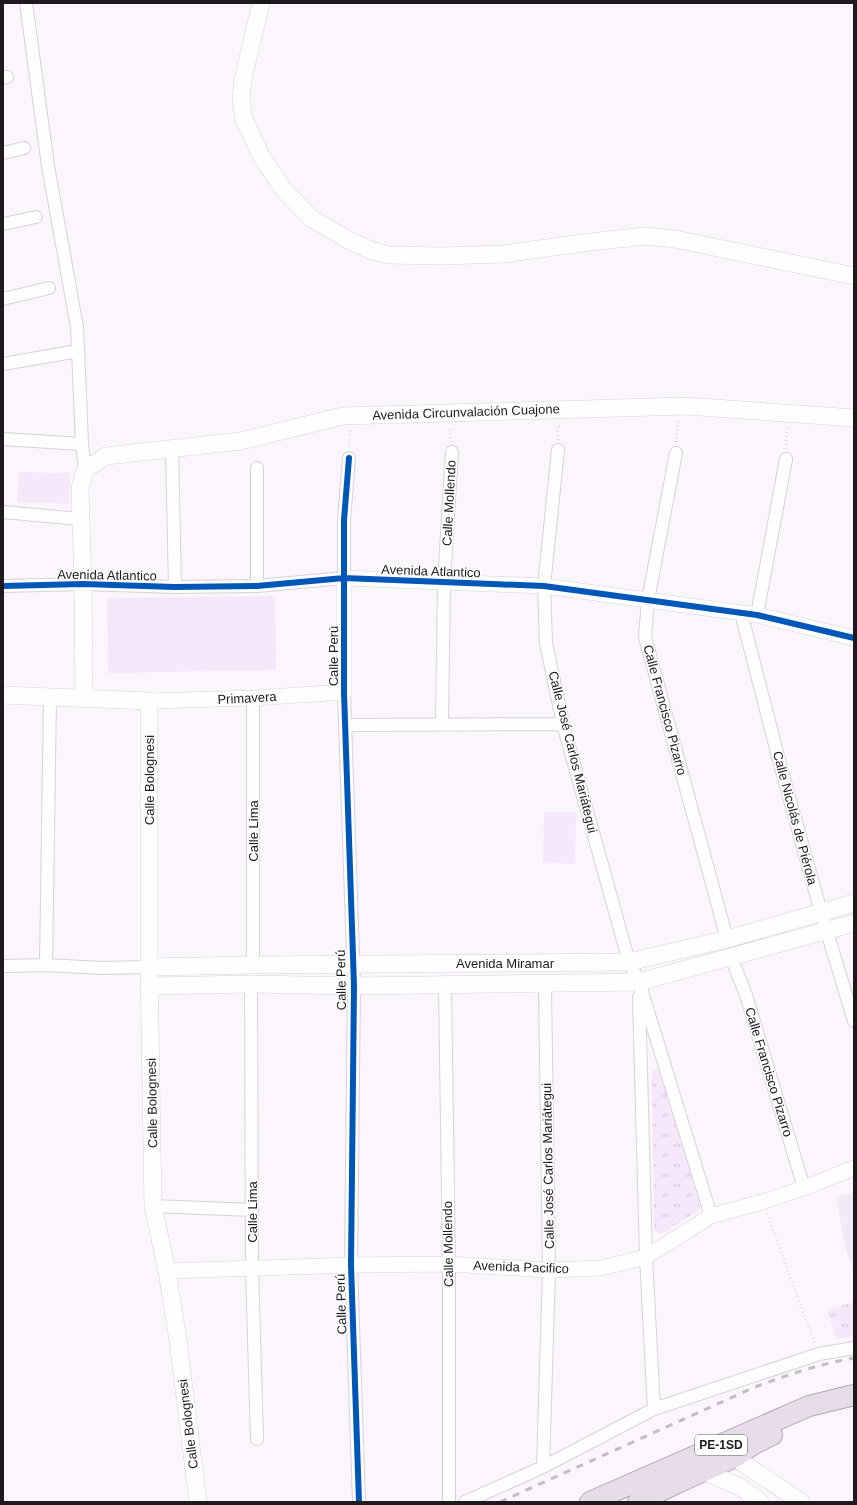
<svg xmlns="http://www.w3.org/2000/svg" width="857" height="1505" font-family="Helvetica,sans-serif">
<defs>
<pattern id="park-tufts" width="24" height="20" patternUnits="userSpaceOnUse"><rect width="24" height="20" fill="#f6e8fa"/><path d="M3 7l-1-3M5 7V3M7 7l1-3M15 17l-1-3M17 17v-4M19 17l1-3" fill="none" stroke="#d2c6d6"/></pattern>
</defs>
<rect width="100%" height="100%" fill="#fbf5fc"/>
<!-- built -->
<path fill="#f4e9f7" d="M854,1192V1273L846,1250L836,1197Z"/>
<!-- park -->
<path fill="url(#park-tufts)" d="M657,1069L662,1071L702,1199L699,1210L661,1234L654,1231L652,1070Z
M854,1297V1336L837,1339L827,1310L853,1302Z"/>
<!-- pitch -->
<path fill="#f6e8fa" d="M19,472L70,473L69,504L17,502Z
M275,596L276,670L108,673L107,598Z
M544,812H576L575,864L543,863Z"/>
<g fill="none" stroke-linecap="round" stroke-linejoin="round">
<!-- minor casing -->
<g stroke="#d7d2d8" stroke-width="14">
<path id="minor" d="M26,3L48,166L77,327L82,444L85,470
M3,78L7,77
M3,153L24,148
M3,224L36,217
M3,299L49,288
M3,364L78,351
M3,439L82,444
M172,450L175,587
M558,450L544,586L546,643L563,724L629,962L639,982L711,1216
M676,453L648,600L645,637L727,939
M3,512L80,519
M3,586L83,584L175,587L257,586L344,578V520L349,458
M257,586V468
M741,613L780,764L821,912L854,1021
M757,615L786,459
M344,692L354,986L351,1265L359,1502
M442,724L444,582L452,452
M346,725L563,724
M731,957L746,995L804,1188
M46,965L50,697
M253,965V698
M3,966L46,965L102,968L149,967
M251,984L252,1269L257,1439
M445,985L449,1264V1502
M639,997L646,1257L654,1409
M153,1206L252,1210
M543,1467L549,1270L545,984
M465,1502L543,1467L654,1409L819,1354L854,1348"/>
</g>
<!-- tertiary casing -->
<g stroke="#d7d2d8" stroke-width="16">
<path id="tertiary" d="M149,701L253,698L344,692V578L544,586L757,615L854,638
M167,1271L351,1265L449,1264L549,1270L601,1268L646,1257L711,1216L762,1202L804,1188L854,1168"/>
</g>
<!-- secondary casing -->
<g stroke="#d7d2d8" stroke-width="18">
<path id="secondary" d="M261,3L243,79L241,100L244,119L261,156L283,189L311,218L350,241L370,250L388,255L443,256L503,254L590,242L646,236L675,239L854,276
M3,695L149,701V967L153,1206L167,1271L178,1340L198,1502
M84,698L83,584L80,488L85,470L106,456L241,441L343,416L686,406L854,418
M149,967L253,965L629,962L727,939L854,903
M150,986L251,984L354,986L639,982L854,923
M725,1451L801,1502
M696,1468L740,1487L760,1502"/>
</g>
<!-- trunk casing -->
<g stroke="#b1a4b5" stroke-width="22">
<path id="trunk" d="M590,1502L809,1406L854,1395
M638,1502L677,1483L735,1457L754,1444L772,1435"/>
</g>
<!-- path -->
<path stroke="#dfdde0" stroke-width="2.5" stroke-dasharray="1 3" stroke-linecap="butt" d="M558,440L557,426H563
M451,442L450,429L453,428
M676,442L678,421
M348,446L350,445V429
M786,449L787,428
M767,1214L815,1344"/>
<!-- minor -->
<use href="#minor" stroke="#fefeff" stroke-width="12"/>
<!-- tertiary -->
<use href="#tertiary" stroke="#fefeff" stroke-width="15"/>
<!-- secondary -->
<use href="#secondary" stroke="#fefeff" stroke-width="17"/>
<!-- trunk -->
<use href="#trunk" stroke="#e6dde8" stroke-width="20"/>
<!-- rail -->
<path stroke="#c0bfc0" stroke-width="3" stroke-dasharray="7 7" stroke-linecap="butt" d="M500,1502L755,1387C787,1375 820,1364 854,1358"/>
<!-- cycleway casing -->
<g stroke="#fff" stroke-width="8">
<path id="cycleway" d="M349,458L344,520V692L354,986L351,1265L359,1502
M3,586L83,584L175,587L257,586L344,578L544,586L757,615L854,638"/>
</g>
<!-- cycleway -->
<use href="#cycleway" stroke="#0057b8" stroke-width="6"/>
</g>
<g text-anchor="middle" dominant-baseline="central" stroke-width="3" stroke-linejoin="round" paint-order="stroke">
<!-- shield labels -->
<rect fill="#fff" stroke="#615e62" stroke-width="1" x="695" y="1435" width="52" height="20" rx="3"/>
<g font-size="12" font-weight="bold" fill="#1d191e">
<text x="721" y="1445">PE-1SD</text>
</g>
<!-- street labels -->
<g font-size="13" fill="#1d191e" stroke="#fff">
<text transform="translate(466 412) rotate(-2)">Avenida Circunvalación Cuajone</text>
<text transform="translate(449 503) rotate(-87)">Calle Mollendo</text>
<text transform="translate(431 571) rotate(2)">Avenida Atlantico</text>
<text transform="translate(107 575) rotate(1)">Avenida Atlantico</text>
<text transform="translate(333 656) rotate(-90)">Calle Perú</text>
<text transform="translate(247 698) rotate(-3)">Primavera</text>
<text transform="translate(665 710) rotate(75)">Calle Francisco Pizarro</text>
<text transform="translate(573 752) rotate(76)">Calle José Carlos Mariátegui</text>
<text transform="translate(149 780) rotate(-90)">Calle Bolognesi</text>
<text transform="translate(795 818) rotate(75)">Calle Nicolás de Piérola</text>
<text transform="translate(253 831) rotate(-90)">Calle Lima</text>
<text x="505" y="963">Avenida Miramar</text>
<text transform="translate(341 980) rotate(-91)">Calle Perú</text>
<text transform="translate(769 1072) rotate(73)">Calle Francisco Pizarro</text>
<text transform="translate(152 1103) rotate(-91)">Calle Bolognesi</text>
<text transform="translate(548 1166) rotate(-91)">Calle José Carlos Mariátegui</text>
<text transform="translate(252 1212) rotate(-90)">Calle Lima</text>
<text transform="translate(448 1244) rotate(-91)">Calle Mollendo</text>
<text transform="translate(521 1267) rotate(2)">Avenida Pacifico</text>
<text transform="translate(341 1304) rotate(-92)">Calle Perú</text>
<text transform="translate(188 1424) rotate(-97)">Calle Bolognesi</text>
</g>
</g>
<!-- border -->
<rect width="857" height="1505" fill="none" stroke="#1d191e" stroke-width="8"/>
</svg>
